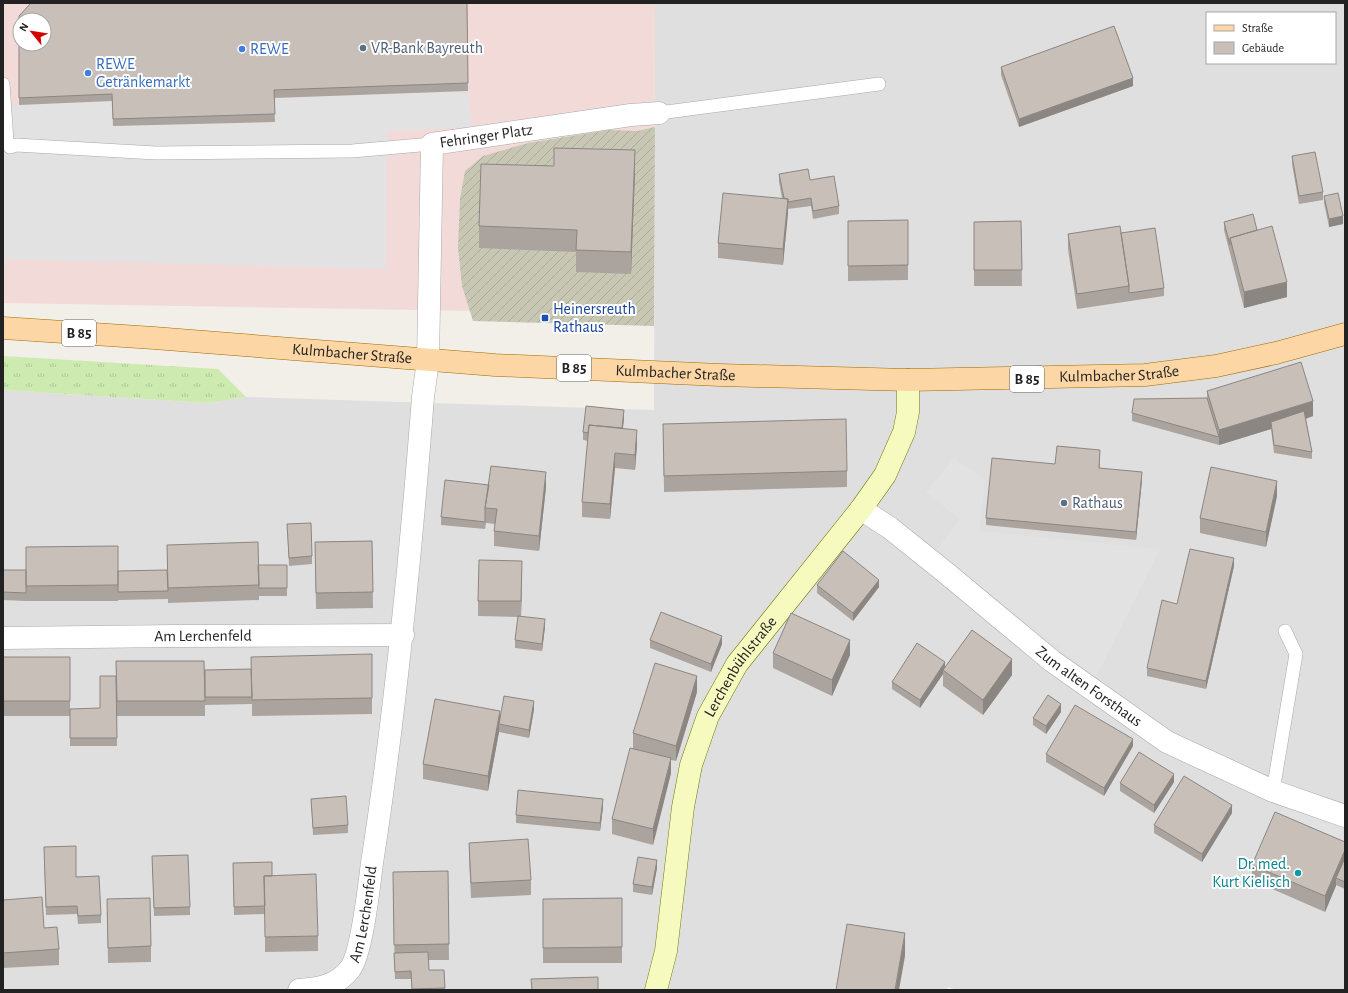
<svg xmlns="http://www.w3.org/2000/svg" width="1348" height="993" font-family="'Alegreya Sans',sans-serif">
<defs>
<pattern id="construction-furrows" width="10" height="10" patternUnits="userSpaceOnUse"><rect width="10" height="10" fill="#c7c7b4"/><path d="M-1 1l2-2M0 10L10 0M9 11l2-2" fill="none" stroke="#abab9a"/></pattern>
<pattern id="grass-tufts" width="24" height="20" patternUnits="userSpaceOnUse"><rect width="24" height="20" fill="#cdebb0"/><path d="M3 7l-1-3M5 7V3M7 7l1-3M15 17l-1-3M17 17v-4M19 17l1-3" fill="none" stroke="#b0c997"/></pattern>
</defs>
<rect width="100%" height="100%" fill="#f2efe9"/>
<!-- residential -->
<path fill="#e0dfdf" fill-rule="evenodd" d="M655,3H1345V990H957L948,987L946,990H3V390L208,403L246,397L654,410ZM1207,13H1335V63H1207Z"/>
<!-- commercial -->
<path fill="#f2dad9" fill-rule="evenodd" d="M3,3H655L654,314L3,303ZM20,20H44V44H20Z"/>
<!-- construction -->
<path fill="url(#construction-furrows)" d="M655,127L654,326L473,321L462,286L458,247L460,199L465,171L483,156L528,143L609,130L637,131Z"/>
<!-- grass -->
<path fill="url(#grass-tufts)" d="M3,356L218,369L246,397L208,403L3,390Z"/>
<!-- parking -->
<path fill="#e2e2e2" d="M468,91L472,127L387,131L386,269L3,259V106L112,101L113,126L274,98Z
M954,458L985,480L979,531L1160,549L1096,677L936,551L960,519L926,492Z
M1284,805L1342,830L1333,852L1275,827Z"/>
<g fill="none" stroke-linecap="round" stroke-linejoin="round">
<!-- lane casing -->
<g stroke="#a9a9a9" stroke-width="14">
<path id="lane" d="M3,84L7,141L10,147L16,145L156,153L352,151L432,144
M659,113L879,84
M1273,791L1296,654L1285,631"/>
</g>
<!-- street casing -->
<g stroke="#a9a9a9" stroke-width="23">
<g id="street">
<path id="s1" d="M861,509L890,528L945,572L1052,661L1167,742L1273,791L1345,816"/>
<path id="s2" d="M3,638L176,636L403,635"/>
<path id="s3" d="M299,990C318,989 337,986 350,969C362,953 369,886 372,863C396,709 411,553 423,397L428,360L432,144L631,115L659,113"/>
</g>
</g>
<!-- secondary casing -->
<g stroke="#707d05" stroke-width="23">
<g id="secondary">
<path id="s4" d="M656,990L666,951L683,807L691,765L708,716L737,664L861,509L885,475L904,432L908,412V380"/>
</g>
</g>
<!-- primary casing -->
<g stroke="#a06b00" stroke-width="23">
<g id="primary">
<path id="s5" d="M3,328L154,338L495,365L720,375L908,380L1145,375L1216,366L1276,353L1345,334"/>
</g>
</g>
<!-- lane -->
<use href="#lane" stroke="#fff" stroke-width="13"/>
<!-- street -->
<use href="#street" stroke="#fff" stroke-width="22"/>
<!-- secondary -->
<use href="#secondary" stroke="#f7fabf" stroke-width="22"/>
<!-- primary -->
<use href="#primary" stroke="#fcd6a4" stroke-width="22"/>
</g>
<!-- wall -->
<path fill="#aba49e" d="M467,3L468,91L274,98L275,122L113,126L112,101L19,105V16Z
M1001,67L1133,86L1019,127L1001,75Z
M1292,156L1323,192V200L1299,204L1292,164Z
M635,173L631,274L576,272V252L479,248V226Z
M779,174L810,180L839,206V214L813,219L811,206L788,209L783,265L718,258V243L782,198L779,182Z
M1324,196L1343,224L1329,227L1324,203Z
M908,220V280L848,281V221Z
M1021,221L1022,286H974V222Z
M1224,222L1257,230L1287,297L1244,308L1224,230Z
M1121,233L1164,288V296L1077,309L1068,249V234Z
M1207,391L1313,416L1306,419L1312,452V459L1274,453L1271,429L1219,445L1132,421V413L1207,398Z
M624,418L623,428L637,445L635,470L615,468L610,519L582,517V502L588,441L583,440V432Z
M663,424L847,471V487L664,492Z
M1100,458V468L1142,480L1136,540L986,525V518L1055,464Z
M489,485L546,487L539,551L494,546V531L495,524L486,523L485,529L441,525V517Z
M1277,496L1266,547L1200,533V518Z
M287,524L312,556V564L289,566Z
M372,541L373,608L316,609L315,542Z
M167,545L258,576L287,565V596H259V592V600L168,603V592V599L118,600V601H26L3,600V570L118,571L168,589Z
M1234,566L1206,689L1147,676V668L1177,604Z
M522,576L521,616L545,627L542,651L515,648V640L518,617L478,616V601Z
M817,585L879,587L853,621L817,593Z
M650,640L722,644L711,672L650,648Z
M773,653L850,655L832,696L773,668Z
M372,654V714L252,716V704L205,705V716H117V746H70V716H3V657H70V710L100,708L116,676V661L205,670L251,669Z
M945,667L1012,675L983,715L943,686V674L920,708L892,689V682Z
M697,692L676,761L671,760V773L653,845L612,834V819L633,748V733Z
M534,709L529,738L499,732L488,791L423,779V764L500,717Z
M1061,712L1046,734L1033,725V718Z
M1133,746L1104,796L1046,762V754Z
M1174,782L1154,813L1120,791V783Z
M311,799L348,825V833L313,835Z
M603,807L600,831L516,823V815Z
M1232,813L1202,862L1154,833V825Z
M1345,842V889L1336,885L1325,912L1252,880V865Z
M469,843L531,880V895L471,898L469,858Z
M44,855L76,877L101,915V923L78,924L77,914L46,915Z
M152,856L190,907V915L154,916Z
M233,863L272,876L318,936V951L265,952V914L234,915Z
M657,868L652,895L633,892V884Z
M448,871L449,960H428L429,970H444L445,990H412L411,979H395L393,888Z
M622,898V963H543V899Z
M107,899L151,946V962L108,963Z
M3,900L44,928L59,949V965L3,968Z"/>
<!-- shaded-wall -->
<path fill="#8b8681" d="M1133,78V86L1019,127V119Z
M635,150V173L631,274V252Z
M788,199V214L783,265V249Z
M1343,216V224L1329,227V219Z
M1287,282V297L1244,308V292Z
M1313,401V416L1272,429L1271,422V429L1219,445V430Z
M624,410V418L621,444V436Z
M637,430V445L635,470V455Z
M615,453V468L610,519V504Z
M546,472V487L539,551V536Z
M1142,472V480L1136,540V532Z
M1277,481V496L1266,547V532Z
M1234,558V566L1206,689V681Z
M522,561V576L521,617V601Z
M879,580V587L853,621V613Z
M545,619V627L542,651V644Z
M722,636V644L711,672V664Z
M850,640V655L832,696V680Z
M1012,659V675L983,715V700Z
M945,662V670H943V674L920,708V700Z
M697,676V692L676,761V746Z
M534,701V709L529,738V730Z
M1061,704V712L1046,734V726Z
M500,711V724H499V732L488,791V776Z
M1133,739V746L1104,796V788Z
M671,758V773L653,845V829Z
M1174,774V782L1154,813V805Z
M603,799V807L600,831V823Z
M1232,805V813L1202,862V854Z
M1345,850V865L1336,878V886L1325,912V896Z
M657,860V868L652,895V887Z
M905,933V956L899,990H895Z"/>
<!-- building -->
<path fill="#c7bfb8" stroke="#8b8681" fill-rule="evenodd" d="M31,3H467L468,83L274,90L275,114L113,119L112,94L19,98V16ZM20,20H44V44H20Z
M1114,26L1133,78L1019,119L1001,67Z
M554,148L635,150L631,252L576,250L577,230L479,226L481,164L554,166Z
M1315,152L1323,192L1299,196L1292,156Z
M808,169L810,180L834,176L839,206L813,211L811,198L788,202V199L784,198L779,174Z
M723,193L788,199L783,249L718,243Z
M1338,193L1343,216L1329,219L1324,196Z
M1253,214L1257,230L1230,238V245L1224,222Z
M908,220V265L848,266V221Z
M1021,221L1022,270H974V222Z
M1120,226L1129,286L1077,294L1068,234Z
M1272,226L1287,282L1244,292L1230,238Z
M1155,228L1164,288L1129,293V286L1121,233Z
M1301,362L1313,401L1219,430L1207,391Z
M1207,398L1219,437L1132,413L1134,399Z
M586,406L624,410L622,428L589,425L588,433L583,432Z
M1304,411L1312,452L1274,445L1271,422Z
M846,419L847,471L664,476L663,424Z
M589,425L637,430L635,455L615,453L610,504L582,502Z
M1057,446L1100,450L1099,468L1142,472L1136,532L986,518L992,458L1055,464Z
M491,466L546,472L539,536L494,531L497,509L485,508Z
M1211,467L1277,481L1266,532L1200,518Z
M445,480L489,485L485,508V522L441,517Z
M311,523L312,556L289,558L287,524Z
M372,541L373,592L316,593L315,542Z
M258,542L259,585L168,588L167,545Z
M118,546V585L26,586V547Z
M1190,549L1234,558L1206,681L1147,668L1162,600L1177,604Z
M843,551L879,580L853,613L817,585Z
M479,560L522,561L521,601H478Z
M258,565H287V588H259Z
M3,570H26V593L3,592Z
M167,570L168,591L118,592V571Z
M661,612L722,636L711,664L650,640Z
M791,613L850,640L832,680L773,653Z
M518,616L545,619L542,644L515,640Z
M972,630L1012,659L983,700L943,670Z
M917,643L945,662L920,700L892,682Z
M372,654V698L252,700L251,657Z
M3,657H70V701H3Z
M116,661H204L205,701H117Z
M655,663L697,676L676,746L633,733Z
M251,669L252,697H205V670Z
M100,676H116L117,738H70V709L100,708Z
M1048,695L1061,704L1046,726L1033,718Z
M504,696L534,701L529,730L499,724Z
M435,699L500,711L488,776L423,764Z
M1075,705L1133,739L1104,788L1046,754Z
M630,748L671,758L653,829L612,819Z
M1139,752L1174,774L1154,805L1120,783Z
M1184,776L1232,805L1202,854L1154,825Z
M518,790L603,799L600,823L516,815Z
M346,796L348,825L313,828L311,799Z
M1275,812L1345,842V850L1325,896L1252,865Z
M528,839L531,880L471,883L469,843Z
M76,846V877L99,876L101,915L78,916L77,906L46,907L44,847Z
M188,855L190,907L154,908L152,856Z
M638,857L657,860L652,887L633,884Z
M1345,858V882L1336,878Z
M272,862V876H264L265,906L234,907L233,863Z
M448,871L449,944L394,945L393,872Z
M316,874L318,936L265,937L264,876Z
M42,897L44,928L57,927L59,949L3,953V900Z
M150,898L151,946L108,948L107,899Z
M622,898V947L543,948V899Z
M847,924L905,933L895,990H836Z
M428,952L429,970H444L445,988L412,989L411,971L395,972L394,953Z
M598,977V990H532L531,979Z"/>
<!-- markers -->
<g fill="#5c6f8a" stroke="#fff" stroke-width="1.5">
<circle cx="363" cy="48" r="4"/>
<circle cx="1064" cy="503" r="4"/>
</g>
<g fill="#3f7fe0" stroke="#fff" stroke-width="1.5">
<circle cx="242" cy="49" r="4"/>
<circle cx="88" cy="73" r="4"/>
</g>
<rect fill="#1a4fb4" stroke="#fff" stroke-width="1.5" x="541" y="314" width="8" height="8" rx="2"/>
<circle fill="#0f9aa8" stroke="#fff" stroke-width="1.5" cx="1298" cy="873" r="4"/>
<g text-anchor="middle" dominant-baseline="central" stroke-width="4" stroke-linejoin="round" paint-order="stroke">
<!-- shield labels -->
<g fill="#fff" stroke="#646464" stroke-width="1">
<rect x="62" y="320" width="34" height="26" rx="3"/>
<rect x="557" y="355" width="34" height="26" rx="3"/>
<rect x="1010" y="366" width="34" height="26" rx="3"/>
</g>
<g font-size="15" font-weight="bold" fill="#222">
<text x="79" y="333">B 85</text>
<text x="574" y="368">B 85</text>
<text x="1027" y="379">B 85</text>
</g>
<!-- service labels -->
<g font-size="16" fill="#4e5e75" stroke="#fff" text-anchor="start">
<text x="371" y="48">VR-Bank Bayreuth</text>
<text x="1072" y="503">Rathaus</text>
</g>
<!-- shop labels -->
<g font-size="16" fill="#366cbe" stroke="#fff" text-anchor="start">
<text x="250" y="49">REWE</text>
<text x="96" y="64">REWE<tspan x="96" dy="18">Getränkemarkt</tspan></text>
</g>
<!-- street labels -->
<g font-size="16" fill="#222" stroke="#fff">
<text stroke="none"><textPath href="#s3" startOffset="943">Fehringer Platz</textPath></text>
<text stroke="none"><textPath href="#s5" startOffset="350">Kulmbacher Straße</textPath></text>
<text stroke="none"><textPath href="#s5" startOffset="674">Kulmbacher Straße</textPath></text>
<text stroke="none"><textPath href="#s5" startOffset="1118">Kulmbacher Straße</textPath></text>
<text stroke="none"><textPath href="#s2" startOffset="200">Am Lerchenfeld</textPath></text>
<text stroke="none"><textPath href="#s4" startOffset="339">Lerchenbühlstraße</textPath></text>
<text stroke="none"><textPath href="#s1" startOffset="289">Zum alten Forsthaus</textPath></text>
<text stroke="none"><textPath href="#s3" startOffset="114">Am Lerchenfeld</textPath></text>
</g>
<!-- transit labels -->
<g font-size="16" fill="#164399" stroke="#fff" text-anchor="start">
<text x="553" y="309">Heinersreuth<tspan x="553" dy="18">Rathaus</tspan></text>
</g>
<!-- culture labels -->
<g font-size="16" fill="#0d838f" stroke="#fff" text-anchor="end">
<text x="1290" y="864">Dr. med.<tspan x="1290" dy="18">Kurt Kielisch</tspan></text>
</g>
</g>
<!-- border -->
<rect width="1348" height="993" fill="none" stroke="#222222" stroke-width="8"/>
<!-- legend -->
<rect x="1206" y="12" width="130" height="52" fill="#ffffff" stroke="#a7a7a7"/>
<rect x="1214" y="25" width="20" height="6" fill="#fcd6a4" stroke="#a7a7a7"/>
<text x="1242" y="32" font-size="12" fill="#222222">Straße</text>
<rect x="1214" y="42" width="20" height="12" fill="#c7bfb8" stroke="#a7a7a7"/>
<text x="1242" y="52" font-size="12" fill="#222222">Gebäude</text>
<!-- north arrow -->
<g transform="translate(32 32) rotate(300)"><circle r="19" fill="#ffffff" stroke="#a7a7a7"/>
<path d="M0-3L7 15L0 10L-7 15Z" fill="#d40000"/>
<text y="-6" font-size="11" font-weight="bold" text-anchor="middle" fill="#222222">N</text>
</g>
</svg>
